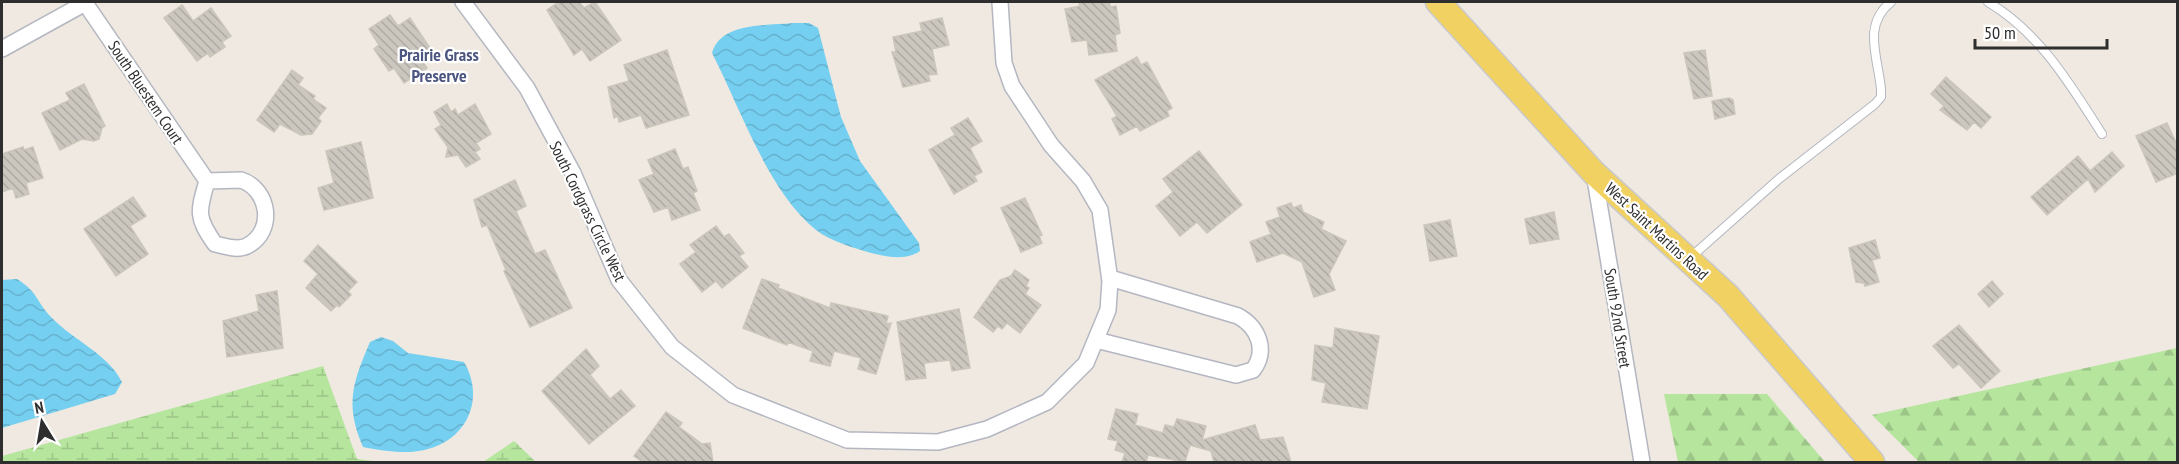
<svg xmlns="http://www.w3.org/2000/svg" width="2179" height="464" font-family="'PT Sans Narrow',sans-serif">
<defs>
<pattern id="forest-firs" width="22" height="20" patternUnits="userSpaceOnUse" patternTransform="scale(1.5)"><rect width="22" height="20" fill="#b6e59e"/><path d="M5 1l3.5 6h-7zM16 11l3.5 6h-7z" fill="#9dc588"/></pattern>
<pattern id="wetland-marsh" width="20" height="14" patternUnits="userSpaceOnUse" patternTransform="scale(1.5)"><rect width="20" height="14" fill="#b6e59e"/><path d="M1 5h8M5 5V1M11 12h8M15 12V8" fill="none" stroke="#9dc588"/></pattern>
<pattern id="water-waves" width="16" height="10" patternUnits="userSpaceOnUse" patternTransform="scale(1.5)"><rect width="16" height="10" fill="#75cff0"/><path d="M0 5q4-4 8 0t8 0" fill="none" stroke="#66b2ce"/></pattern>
<pattern id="building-back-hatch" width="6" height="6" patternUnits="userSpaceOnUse" patternTransform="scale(1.5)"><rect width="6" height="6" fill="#cbc7bf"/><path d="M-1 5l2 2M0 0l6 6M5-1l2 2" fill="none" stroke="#afaba4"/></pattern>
</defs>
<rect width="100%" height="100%" fill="#efe9e1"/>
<!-- forest -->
<path fill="url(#forest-firs)" d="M2177,348V462H1919L1872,415Z
M1664,394H1767L1825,462H1678Z"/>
<!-- wetland -->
<path fill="url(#wetland-marsh)" d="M323,366L357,459L381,462H2V456Z
M514,441L536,462H483Z"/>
<!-- water -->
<path fill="url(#water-waves)" d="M793,23H809L818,28L841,117L860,161L919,243L920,251C905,261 888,257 871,253C854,248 830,241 816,230C767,190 741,109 712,53C721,22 766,26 793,23Z
M17,279C39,293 35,300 51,317C73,340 108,354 122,382L115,394L2,428V280Z
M381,337L393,341L408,353L464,362C485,398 468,438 428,449C408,455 383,451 363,447C345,405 352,384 370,342Z"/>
<!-- building -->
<path fill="url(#building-back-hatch)" stroke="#cbc5ba" stroke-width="1.5" d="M559,2H579L584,8L595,2L621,40L590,61L582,49L574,55L547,10Z
M1079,2H1110V7L1116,6L1120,33L1115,35L1117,51L1089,55L1087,40L1072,42L1065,9L1080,6Z
M182,5L193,21L211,8L231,36L222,42L225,47L210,57L208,53L197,61L164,18Z
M390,15L398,26L410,18L430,48L419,56L427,68L404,83L394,68L389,71L374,49L379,45L369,29Z
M942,18L949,45L932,49L937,74L928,75L930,81L903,87L892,52H896L893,37L922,31L920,23Z
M667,50L689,115L646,128L641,115L619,122L618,116L614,118L608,87L629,81L624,65Z
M1705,50L1712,96L1694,99L1684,53Z
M1137,57L1141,65L1147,62L1172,108L1167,111L1169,116L1140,131L1137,126L1120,135L1112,119L1117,116L1095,80Z
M292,70L303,78L298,85L315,96L313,99L326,108L318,118L321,121L312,134L301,135L280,124L274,132L257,120Z
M1946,77L1991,117L1981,128L1974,122L1967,130L1940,110L1944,106L1931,94Z
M84,84L105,126L102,128L99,139L94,141L82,139L60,150L42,113L70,100L66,93Z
M1729,98L1733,100L1735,114L1715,119L1712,101Z
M447,104L451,112L455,109L458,115L475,104L491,134L476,143L480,149L475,152L480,159L466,167L458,155L446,157L448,147L435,129L441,125L434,112Z
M968,118L982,141L970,148L982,172L974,176L977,181L954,194L929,150L955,135L951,128Z
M2167,123L2178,147V173L2156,182L2136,136Z
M361,142L373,198L324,210L318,188L334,183L326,151Z
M23,147L24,150L33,147L43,178L26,183L29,194L16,198L13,188L2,192V154Z
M675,149L683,169L688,167L697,191L693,193L700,210L672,220L668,207L654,212L639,180L654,174L648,160Z
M1199,151L1242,205L1207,233L1197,222L1180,236L1156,206L1173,192L1163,179Z
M2112,152L2124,166L2095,192L2088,179L2047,215L2031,197L2078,156L2090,171Z
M515,180L526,206L516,211L535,254L545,250L572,308L530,327L504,271L506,270L487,225L482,227L474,200Z
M133,197L146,216L130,226L148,254L116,276L84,229Z
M1025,198L1042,235L1039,236L1042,243L1021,252L1001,208Z
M1291,203L1293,208L1301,205L1303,212L1324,222L1321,229L1346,241L1329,274L1335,290L1314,297L1302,262L1283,253L1257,262L1250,242L1271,234L1266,222L1280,217L1277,208Z
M1554,212L1559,239L1530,244L1525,219Z
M1450,220L1457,256L1430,261L1424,225Z
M716,226L724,237L729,234L744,253L739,256L748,267L722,288L716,281L702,292L680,264L696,252L690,245Z
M1875,240L1880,258L1872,260L1879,282L1865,286L1864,283L1856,282L1849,248Z
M318,245L357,282L348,291L351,295L339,307L337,305L331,311L306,288L318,274L304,261Z
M1015,270L1029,280L1026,286L1029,288L1025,294L1041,305L1020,333L1007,323L1002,329L998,326L993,332L974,317L1000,280L1011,276Z
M762,279L779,285L778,288L830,308L831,303L888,316L886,324L891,323L876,374L858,369L861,358L834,351L830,366L810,361L813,351L788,342L787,345L743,328Z
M1992,281L2003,294L1989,307L1978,294Z
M277,291L283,348L227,357L223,321L259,311L256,295Z
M959,309L970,368L952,371L950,360L924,363L926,378L906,380L897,322Z
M1959,325L2000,371L1981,388L1959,364L1953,368L1933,346Z
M1335,328L1379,336L1367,409L1322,402L1326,383L1312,380L1315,345L1333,348Z
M586,349L599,366L590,375L610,399L621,390L635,406L589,444L542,391Z
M1116,409L1138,414L1135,425L1163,433L1165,425L1174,427L1177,419L1206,426L1202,440L1255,425L1260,440L1283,437L1291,462H1214L1211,451L1190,445L1185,462L1148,455L1146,462H1122L1125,453L1115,450L1118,441L1108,439Z
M666,412L682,423L679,427L702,444L710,443L713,462H643L634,456Z"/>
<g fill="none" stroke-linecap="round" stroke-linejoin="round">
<!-- lane casing -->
<g stroke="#b4b7c1" stroke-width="10">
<path id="lane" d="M1988,2C2040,33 2070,84 2102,134
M1691,257L1780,178L1875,104L1881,97V89C1878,57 1862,25 1891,2"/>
</g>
<!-- street casing -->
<g stroke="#b4b7c1" stroke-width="18">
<path id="street" d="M463,2L527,88L573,173L619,280L672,347L733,395L847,440L938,442L987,429L1047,402L1086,363L1108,310L1110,281L1100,210L1083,181L1051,145L1012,86L1004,63L1000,2
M85,3L207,181
M2,49L87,2
M1594,173L1642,462
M241,180C269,189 276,231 247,246C237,251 225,246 215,244C196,217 198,212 207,181Z
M1096,340L1236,375L1253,370C1268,350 1258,327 1238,316L1110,278"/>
</g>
<!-- primary casing -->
<g stroke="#c9c9c9" stroke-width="27">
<path id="primary" d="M1438,2L1594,173L1728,296L1872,462"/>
</g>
<!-- lane -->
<use href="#lane" stroke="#fff" stroke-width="8"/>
<!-- street -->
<use href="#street" stroke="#fff" stroke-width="15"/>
<!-- primary -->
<use href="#primary" stroke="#f2d163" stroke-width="24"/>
</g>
<g text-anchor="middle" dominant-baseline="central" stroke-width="4.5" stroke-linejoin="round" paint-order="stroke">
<!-- street labels -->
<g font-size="16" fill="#2e2e2e" stroke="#fff">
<text transform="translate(146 92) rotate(56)">South Bluestem Court</text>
<text transform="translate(588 211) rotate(64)">South Cordgrass Circle West</text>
<text transform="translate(1657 231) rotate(43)">West Saint Martins Road</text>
<text transform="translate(1618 318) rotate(81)">South 92nd Street</text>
</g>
<!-- neighbourhood labels -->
<g font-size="18" font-weight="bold" fill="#4d5680" stroke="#fff">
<text x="439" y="54">Prairie Grass<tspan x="439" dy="21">Preserve</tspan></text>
</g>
</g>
<!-- border -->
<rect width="2179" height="464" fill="none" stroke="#2e2e2e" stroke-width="6"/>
<!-- north arrow -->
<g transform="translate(42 422) rotate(349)" stroke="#ffffff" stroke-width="4.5" paint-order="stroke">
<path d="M0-4.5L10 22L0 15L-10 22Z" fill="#2e2e2e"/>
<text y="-9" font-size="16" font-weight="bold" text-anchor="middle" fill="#2e2e2e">N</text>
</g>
<!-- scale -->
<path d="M1975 39v9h132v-9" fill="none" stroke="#2e2e2e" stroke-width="3"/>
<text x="1984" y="39" font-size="18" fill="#2e2e2e" stroke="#ffffff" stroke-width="4.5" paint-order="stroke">50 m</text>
</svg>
